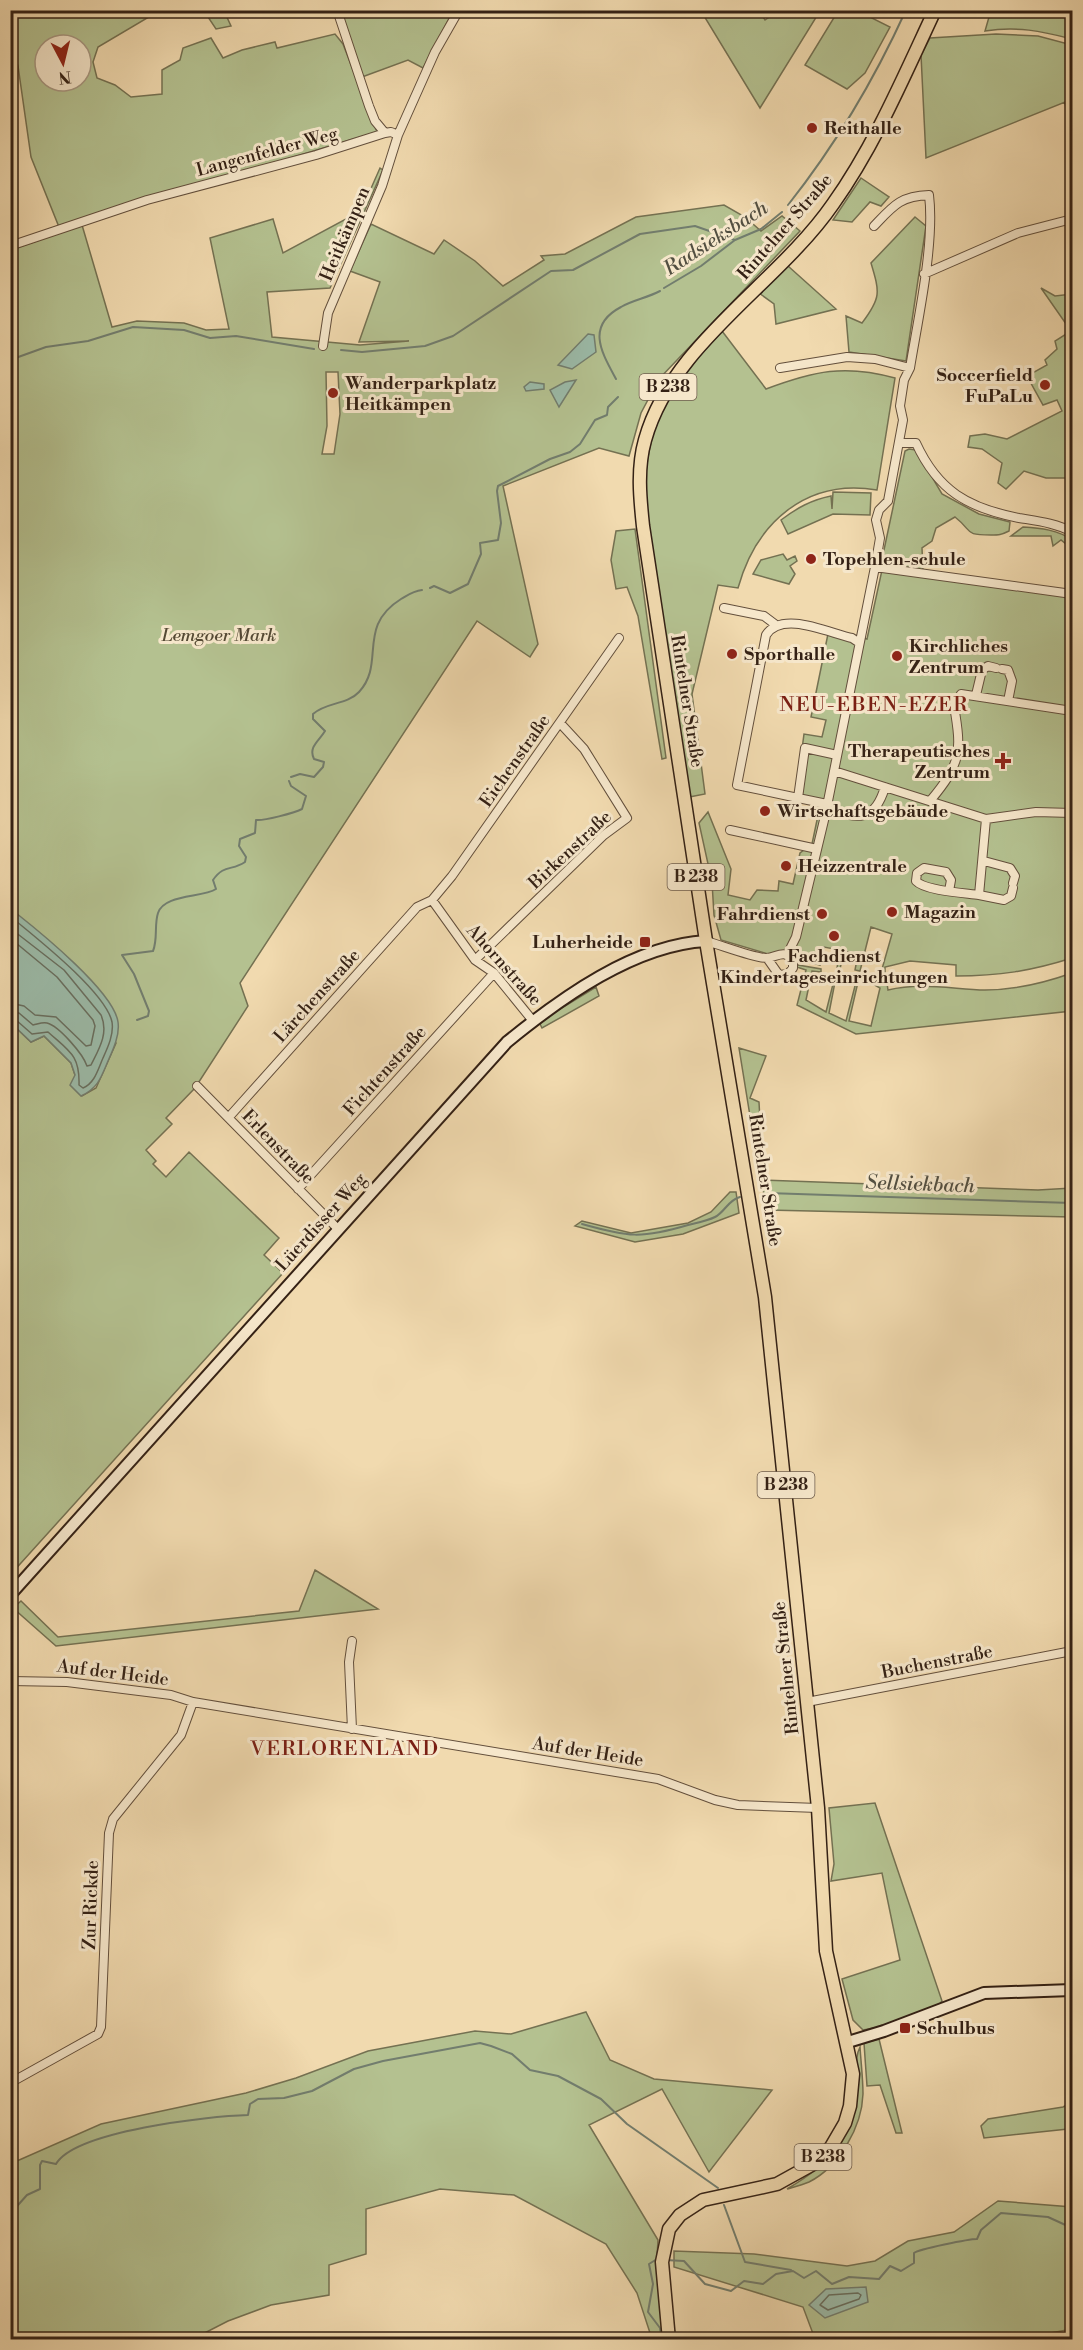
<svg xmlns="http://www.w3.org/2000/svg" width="1083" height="2350" font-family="'Libre Bodoni',serif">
<rect width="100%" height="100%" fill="#f1daaf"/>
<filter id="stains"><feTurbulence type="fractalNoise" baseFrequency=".00333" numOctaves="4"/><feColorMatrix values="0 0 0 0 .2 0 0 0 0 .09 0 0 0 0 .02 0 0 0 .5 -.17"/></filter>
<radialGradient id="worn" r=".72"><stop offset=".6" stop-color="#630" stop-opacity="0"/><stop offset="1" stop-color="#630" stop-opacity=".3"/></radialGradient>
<!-- green -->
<path fill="#b4c190" stroke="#747152" stroke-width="1.5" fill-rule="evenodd" d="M991,10L1072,11V39C1041,31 1017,26 985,31Z
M11,11H159L98,47L93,62L97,78L115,85L131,97L162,94V70L180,60L183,48L211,38L223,58L242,50L275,42L277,48L335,34L343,44L377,132L59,227L31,157L18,66L11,46ZM45,45H81V81H45Z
M204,11H224L231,26L216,29Z
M339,11H453L423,68L408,60L362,77Z
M701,11H759L765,20L778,11H820L760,108Z
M838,11H858L890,27L865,73L847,89L805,65Z
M996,34L1038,36L1072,45V151L1065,102L926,158L921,55L930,38Z
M380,168L383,170L330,288L267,292L272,337L360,345L409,341L359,342L380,282L350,271L371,224L434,254L444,240L475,261L503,286L544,260L541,256L565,254L636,217L724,205L745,217L761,231L782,216L800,231L659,379L641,413L629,456L599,448L503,486L538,644L530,657L477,621L240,983L248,1006L195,1088L166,1118L172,1124L146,1150L156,1161L153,1164L166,1177L189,1152L279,1238L264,1255L283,1273L11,1574V1023L31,1042L44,1036L71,1063L82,1096L96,1088L116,1043L16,913L11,915V250L82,225L112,327L137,321L184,323L206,330L229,329L210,238L273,219L283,253L361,211ZM326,372H338L340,414L334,454H322L327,426Z
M861,178L889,197L881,206L870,202L852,222L833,220Z
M915,217L926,226L906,361L849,352L846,316L862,323C881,298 880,293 871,263Z
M788,266L836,309L776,324L774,304L759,293Z
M1041,288L1055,296L1072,294V467L1069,478H1046L1024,471L1006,489L998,483L1002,463L982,449L968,447L970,436L985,434L1007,439L1062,411L1057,400L1043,405L1027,376L1047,365L1045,360L1057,349L1055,341L1071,331Z
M722,331L766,389C814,371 845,364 895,378L877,490C806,478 756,523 738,588L718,585L692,694L705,794L684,798C676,739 668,680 660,621C652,558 633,485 657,423C671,386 696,359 722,331Z
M909,449L916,450L942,494L979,514L1010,522L1009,531C1001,535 999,535 991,535C963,535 974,532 955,517L936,528L932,541L922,548L923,572L881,564L905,451Z
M833,492L871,493L870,515L833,514L788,534L781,520C797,508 811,500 831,496L832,509Z
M1023,527C1041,528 1058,530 1072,540V549L1061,540L1053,546L1051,536H1011Z
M635,529L666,758L662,759L638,616L627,587L616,589L611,560L616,531Z
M783,554L787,560L795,556L797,561L790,566L795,574L789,584L753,574L761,560Z
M882,570L1072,597V958C1031,971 999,976 956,976V965L910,961L885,967V975L880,976L892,934L871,927L860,971L855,970L858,954L844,951L840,969L837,968L840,950L824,947L820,965L797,959L795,953L782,951L768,954L721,940L714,915L712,882L699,823L708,812L731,869L728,895L750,900L757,890L778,891L779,881L793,884L800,853L812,844L821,801L796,794L804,734L822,737L826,720L811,717L829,629L867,639Z
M798,965L821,969V972L812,971L806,1000L826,1012L834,980L842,981L835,982L829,1013L846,1021L856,982L849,978L863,981L858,982L849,1021L871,1026L880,988L873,984L887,983L888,990C920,982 952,989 985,990C1016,990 1044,983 1072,973V1011L856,1034L797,1005L806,970L797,967Z
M596,987L599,996L542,1028L539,1022Z
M739,1048L766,1056L750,1098L759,1102L762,1159H757Z
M761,1180L1038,1190L1072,1188V1217L767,1210Z
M730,1192H736L739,1213L683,1234L635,1242L575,1226L582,1221L631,1233L688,1223L711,1212Z
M315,1570L378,1609L56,1646L13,1608L21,1601L58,1637L299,1611Z
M875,1803L942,2001L938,2006L896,2024L863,2030L853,2020L842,1979L900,1960L882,1873L831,1881L834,1864L829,1808Z
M586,2012L610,2060L654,2079L772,2090L709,2172L662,2089L589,2125L658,2240L657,2257L667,2339H652L637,2293L606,2244L514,2195L440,2189L366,2209V2254L329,2265V2295L271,2305L228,2321L193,2339H11L10,2164L101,2124L246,2093L296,2078L368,2051L475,2031L511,2034Z
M879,2039L902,2133H896L880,2085L867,2086L864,2043Z
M860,2047C861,2063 863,2079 863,2094C862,2127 839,2167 809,2182C802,2185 794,2187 787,2189C833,2162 854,2139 857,2083C858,2071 854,2058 860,2047Z
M1072,2102V2126L1068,2129L984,2138L981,2126L988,2119L1063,2107Z
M998,2201L1072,2207V2329L1014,2340L815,2339L803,2307L674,2267V2251L754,2254L847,2266L875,2261L908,2241L954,2232Z"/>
<!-- water -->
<path fill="#9bbba9" stroke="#727d6e" stroke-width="1.5" d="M588,334L594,335L596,352L572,369L558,365Z
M576,380L559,407L550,390L565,382Z
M530,382L544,384V389L526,391L524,387Z
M16,913C40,932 114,992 118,1022C120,1035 113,1050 108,1061C101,1078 98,1088 81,1096L70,1085L75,1075L71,1063L44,1036L31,1042L11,1023L10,915Z
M866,2287L868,2302L825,2318L809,2305L826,2289Z"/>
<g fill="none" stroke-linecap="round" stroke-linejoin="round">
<!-- shore -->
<path stroke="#686e5f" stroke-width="1.5" d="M10,920L16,921C39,940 106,993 112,1022C114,1034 108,1047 103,1058C98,1069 95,1083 83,1088L79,1085C80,1055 69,1051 48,1032L32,1034L16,1020L10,1019
M10,928L64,970L101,1015C109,1033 99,1049 91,1065L87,1066C83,1054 59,1026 47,1023C42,1022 38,1024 33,1025L19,1013L10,1012
M10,938L57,977L93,1020L95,1026L91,1045L86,1046L56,1017L35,1015L24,1006L10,1003
M858,2293L861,2295L859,2299L828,2310L820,2305L829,2295Z"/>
<!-- stream -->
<path stroke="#727d6e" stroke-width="2" d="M788,205C834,147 875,78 906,10
M664,288L701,266L735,240L761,229L782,212
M341,350L362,352L425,346L453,336L551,271L573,270L640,234L695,226L735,240
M10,360L46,347L88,341L133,327L184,330L210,338L236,336L314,349
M616,379C602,353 585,326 621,307C633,300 647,298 660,291
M430,588L434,586L450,593L468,584L481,554L480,543L498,540L501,523L497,491L498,486L550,459L570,452L580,444L595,420L607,415L608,407L618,397
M291,777L300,774L314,777L323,767L324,762L314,759C308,747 319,741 325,731L313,719V714C326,702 347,705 359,692C386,663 356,627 401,599C408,595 413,591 422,590
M137,1020L148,1016L149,1011L134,974L122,955L153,951C158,939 154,925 158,913C164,894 202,898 216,889L213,880C224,864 232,871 245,862L246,857L239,846L240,839L255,833L256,820C264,821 294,813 302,809L306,796L291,786L289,781
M767,1193L1072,1203
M582,1224C628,1237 641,1239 688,1225C696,1223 707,1221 715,1217C725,1212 728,1200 740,1197
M724,2205L745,2262L791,2270
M10,2214L27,2195L40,2189V2165L42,2161L56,2164C75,2131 209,2116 248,2115L250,2104L258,2099L284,2098L312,2091L354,2069L383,2061L480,2043L491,2046L512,2054L530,2070L558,2076L601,2099L627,2124L718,2188
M657,2259L649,2264L653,2284L648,2312L660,2328L662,2340
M665,2260L684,2261L705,2284L731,2291L744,2281L763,2284L776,2274L793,2271L804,2278L816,2271L832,2284L849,2277L879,2279L890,2266L901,2271L914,2263V2253C919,2249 969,2239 977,2239L981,2230L1001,2213L1048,2217L1072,2228"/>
<!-- street casing -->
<g stroke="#634f3c" stroke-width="10">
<path id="street" d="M337,10L369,106L375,121L385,133
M10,246L147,200L316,155L385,133L391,132L398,135
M924,274L1018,233L1072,219
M323,346L328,313L382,186L398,135L435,52L459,10
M780,368L847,357L875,359L910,368
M899,443H916C938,491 968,508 1019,518C1037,521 1056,523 1072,532
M875,567L1072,594
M724,608L764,616L776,625
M1002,669L1008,670L1012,681L1008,701
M976,695L982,670L988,666L996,668
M834,771L986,819L1036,812L1072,813
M798,798L737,785L766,635C782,610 829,633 852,638L858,642
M930,801C961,764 962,752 954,706L961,694L1072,711
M827,804L798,798L805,748L837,755
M826,809C857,818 874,824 885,787
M730,830L817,849
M984,861L1010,868L1015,876L1013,883
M949,891L951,880L946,872L924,868L917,873L916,881C925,891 965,893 979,895L986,819
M979,895L1004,900L1011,896L1013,888
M432,900L475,960L494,973L533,1021
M706,941C718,944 757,959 767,958C777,957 784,949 793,960V968L788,974L779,975L767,958
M787,955L796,937L825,816L875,567L880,538L876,520L879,510L888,501L903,420L900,406L904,380L910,368C918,319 935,243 929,195C900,196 893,206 874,226
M475,960L604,835L627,818L584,749L560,723
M197,1086L338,1229
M229,1117L417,907L432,900L452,876L619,638
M298,1189L494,973
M10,1681L67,1682L171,1695L193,1702L658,1779L715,1800L738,1805L818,1808
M807,1702L1072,1651
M352,1729L349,1662L352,1641
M10,2083L98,2034L101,2027L109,1833L113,1819L181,1735L193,1702"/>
</g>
<!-- secondary casing -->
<g stroke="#342115" stroke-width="14">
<path id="secondary" d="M10,1595L507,1042C561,998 634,945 706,941
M848,2042L884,2031L984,1993L1072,1990"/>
</g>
<!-- primary casing -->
<g stroke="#342115" stroke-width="15">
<path id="primary" d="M669,2340L662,2262L669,2229L680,2215L703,2200L777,2184L815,2163L831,2147L845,2123L850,2106L853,2074L826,1951L818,1808L765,1297L706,941L643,526C640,498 637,468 645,440C672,343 777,285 833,204C875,145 904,76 935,10"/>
</g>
<!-- street -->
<use href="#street" stroke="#f6e7cb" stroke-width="8"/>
<!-- secondary -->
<use href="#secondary" stroke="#f6e7cb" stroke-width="10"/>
<!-- primary -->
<use href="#primary" stroke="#f1daaf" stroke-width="12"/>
</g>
<!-- markers -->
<g fill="#8f2418" stroke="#f6e7cb" stroke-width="2">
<circle cx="812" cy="128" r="6"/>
<circle cx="1045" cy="385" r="6"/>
<circle cx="333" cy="393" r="6"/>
<circle cx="811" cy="559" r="6"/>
<circle cx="732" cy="654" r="6"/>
<circle cx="897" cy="656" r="6"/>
<path d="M1000 752h6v6h6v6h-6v6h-6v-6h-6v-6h6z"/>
<circle cx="765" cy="811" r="6"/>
<circle cx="786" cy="866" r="6"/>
<circle cx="892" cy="912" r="6"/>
<circle cx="822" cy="914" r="6"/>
<circle cx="834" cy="936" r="6"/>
<rect x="639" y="936" width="12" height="12" rx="3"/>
<rect x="899" y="2022" width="12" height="12" rx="3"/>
</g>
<g text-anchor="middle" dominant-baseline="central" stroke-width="6" stroke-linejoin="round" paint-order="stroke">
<!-- shield labels -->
<g fill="#f6e7cb" stroke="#6e5c4c" stroke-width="1.5">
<rect x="639.5" y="374" width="57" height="26" rx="4.5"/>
<rect x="667.5" y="864" width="57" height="26" rx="4.5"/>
<rect x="757.5" y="1472" width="57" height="26" rx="4.5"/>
<rect x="794.5" y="2144" width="57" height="26" rx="4.5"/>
</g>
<g font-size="16" font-weight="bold" fill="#342115">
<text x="668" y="387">B 238</text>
<text x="696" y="877">B 238</text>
<text x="786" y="1485">B 238</text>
<text x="823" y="2157">B 238</text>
</g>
<!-- poi labels -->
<g font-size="18" font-weight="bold" fill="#342115" stroke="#f6e7cb" text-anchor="start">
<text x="824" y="128">Reithalle</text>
<text x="1033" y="375" text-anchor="end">Soccerfield<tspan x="1033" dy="21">FuPaLu</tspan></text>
<text x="345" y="383">Wanderparkplatz<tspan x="345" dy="21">Heitkämpen</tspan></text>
<text x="823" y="559">Topehlen-schule</text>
<text x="909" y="646">Kirchliches<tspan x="909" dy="21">Zentrum</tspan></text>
<text x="744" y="654">Sporthalle</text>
<text x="990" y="751" text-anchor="end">Therapeutisches<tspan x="990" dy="21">Zentrum</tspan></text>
<text x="777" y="811">Wirtschaftsgebäude</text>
<text x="798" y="866">Heizzentrale</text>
<text x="904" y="912">Magazin</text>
<text x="810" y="914" text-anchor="end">Fahrdienst</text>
<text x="633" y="942" text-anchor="end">Luherheide</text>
<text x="834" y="956" text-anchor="middle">Fachdienst<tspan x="834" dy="21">Kindertageseinrichtungen</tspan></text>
<text x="917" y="2028">Schulbus</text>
</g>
<!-- street labels -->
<g font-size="18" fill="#342115" stroke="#f6e7cb">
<text transform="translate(267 152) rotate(-15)">Langenfelder Weg</text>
<text transform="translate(785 227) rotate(-49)">Rintelner Straße</text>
<text transform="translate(345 234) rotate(-67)">Heitkämpen</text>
<text transform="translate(687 701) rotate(81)">Rintelner Straße</text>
<text transform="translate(515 761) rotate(-55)">Eichenstraße</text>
<text transform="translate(570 850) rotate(-43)">Birkenstraße</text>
<text transform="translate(504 965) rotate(48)">Ahornstraße</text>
<text transform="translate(317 996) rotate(-48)">Lärchenstraße</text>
<text transform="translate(385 1071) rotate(-48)">Fichtenstraße</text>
<text transform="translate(278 1147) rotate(46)">Erlenstraße</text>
<text transform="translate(765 1180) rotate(81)">Rintelner Straße</text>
<text transform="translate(321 1222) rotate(-48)">Lüerdisser Weg</text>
<text transform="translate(937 1662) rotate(-11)">Buchenstraße</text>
<text transform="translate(786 1668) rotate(-96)">Rintelner Straße</text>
<text transform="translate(113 1673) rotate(7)">Auf der Heide</text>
<text transform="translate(588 1752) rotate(9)">Auf der Heide</text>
<text transform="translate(91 1905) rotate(-88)">Zur Rickde</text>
</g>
<!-- park labels -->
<g font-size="18" font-style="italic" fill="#544934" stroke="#f6e7cb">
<text x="219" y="635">Lemgoer Mark</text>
</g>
<!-- water labels -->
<g font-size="20" font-style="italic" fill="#534f41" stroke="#f6e7cb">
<text transform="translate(716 239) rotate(-33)">Radsieksbach</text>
<text transform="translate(920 1185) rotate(2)">Sellsiekbach</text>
</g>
<!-- neighbourhood labels -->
<g font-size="20" letter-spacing="1.5" fill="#7a1f14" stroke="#f6e7cb">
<text x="874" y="705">NEU-EBEN-EZER</text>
<text x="345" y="1749">VERLORENLAND</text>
</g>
</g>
<!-- margin -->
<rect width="1083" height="2350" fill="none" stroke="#f1daaf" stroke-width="36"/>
<rect x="12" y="12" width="1059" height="2326" fill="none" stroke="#342115" stroke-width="3"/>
<rect x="18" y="18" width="1047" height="2314" fill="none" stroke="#342115" stroke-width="1.5"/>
<!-- north arrow -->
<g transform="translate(63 63) rotate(173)"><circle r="28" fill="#f6e7cb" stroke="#a89882" stroke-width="1.5"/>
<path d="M0-4.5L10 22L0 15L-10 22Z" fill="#8f2418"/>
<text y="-9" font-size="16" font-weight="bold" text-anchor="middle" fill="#342115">N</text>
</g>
<rect width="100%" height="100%" filter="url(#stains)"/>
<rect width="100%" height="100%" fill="url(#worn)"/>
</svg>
